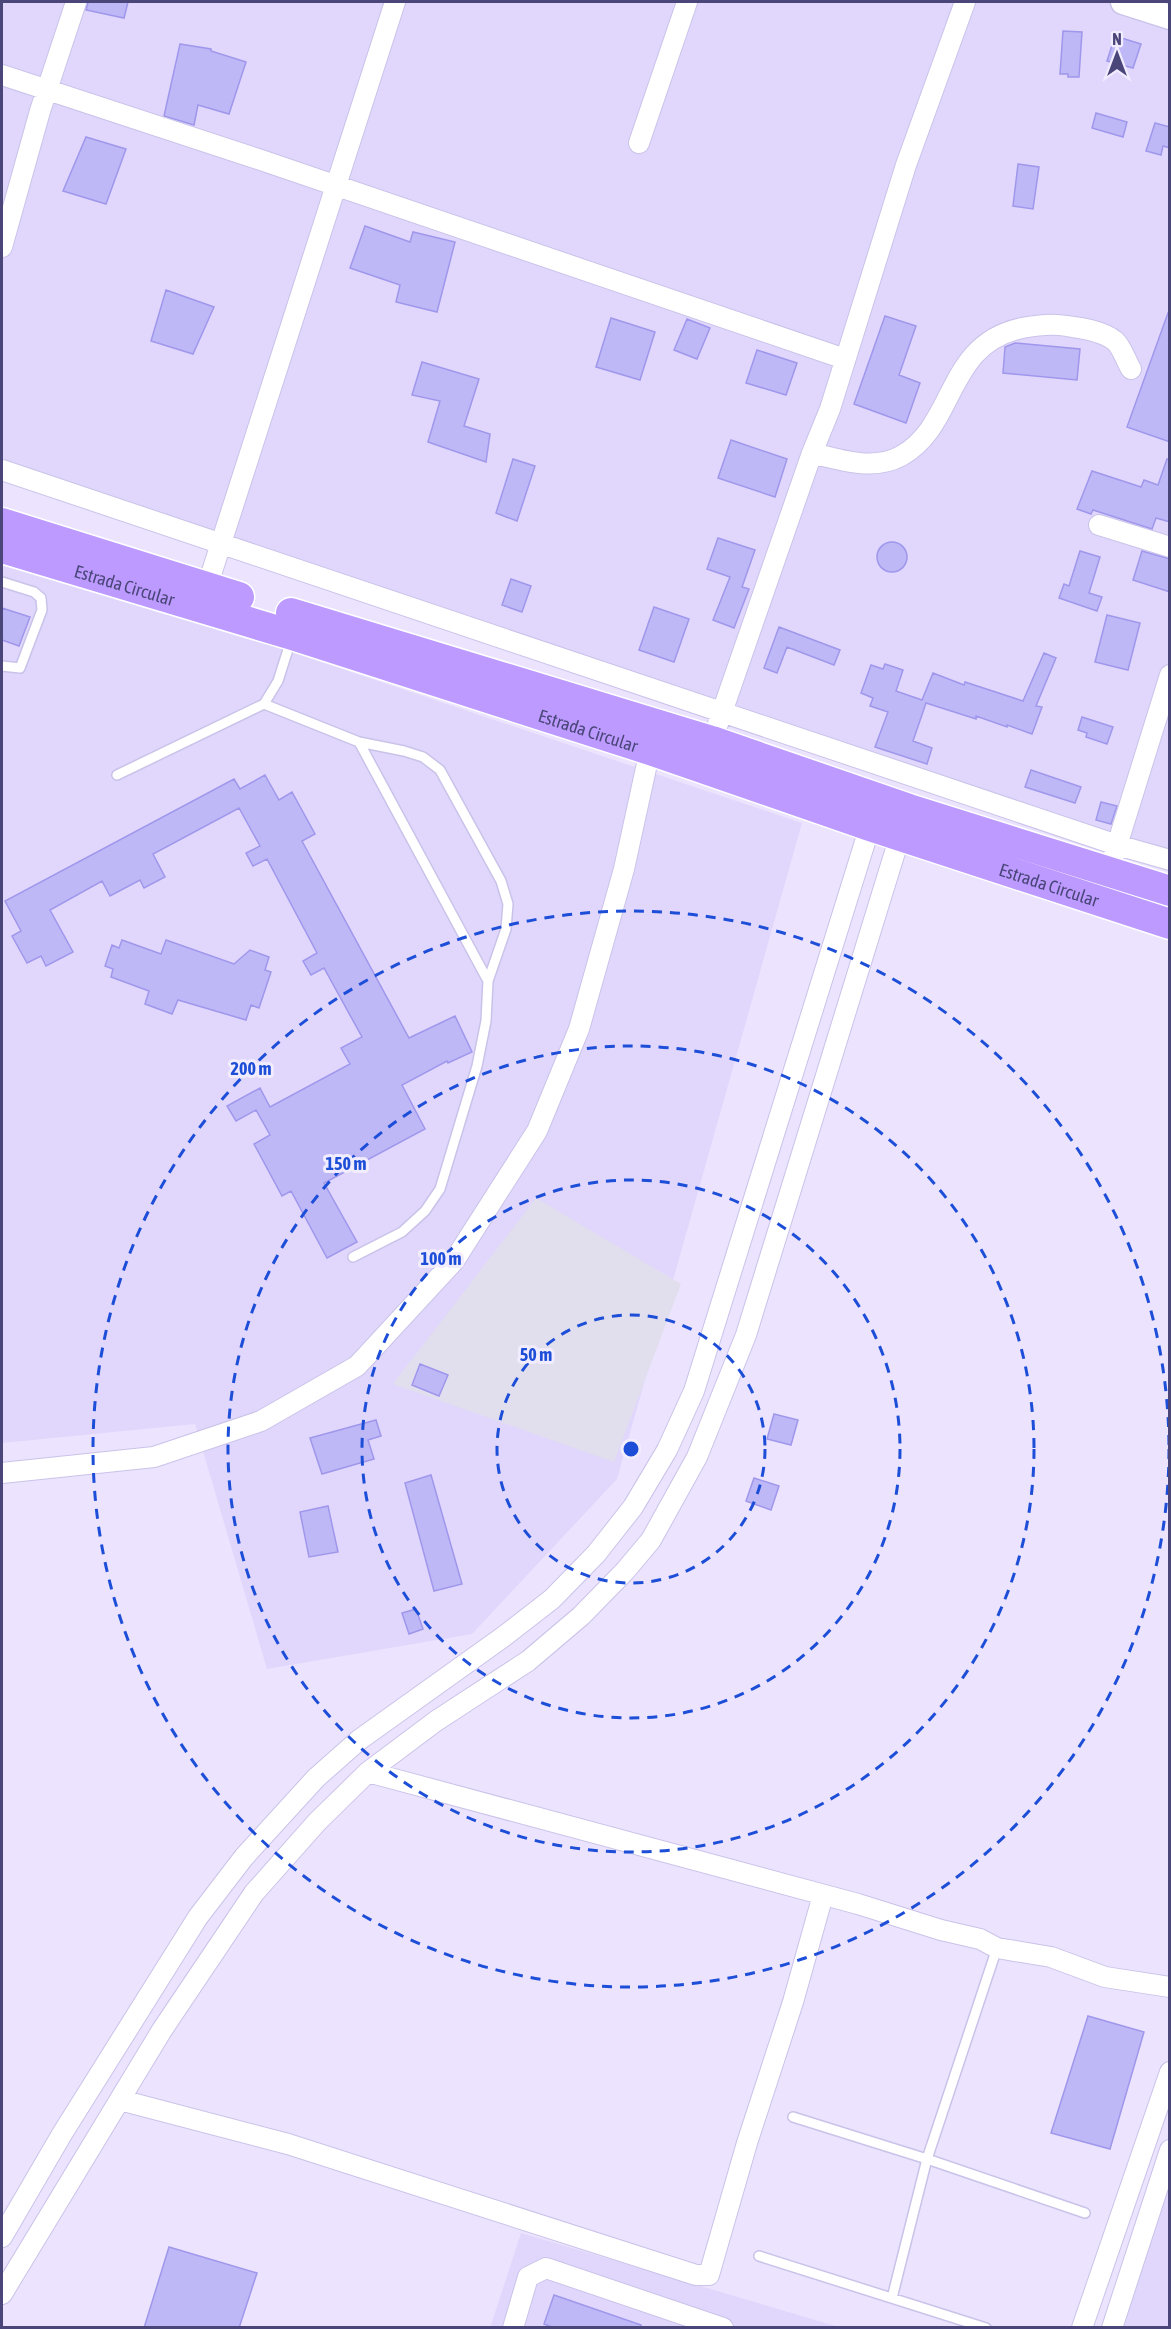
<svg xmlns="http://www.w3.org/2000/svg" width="1171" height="2329" font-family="'Asap Condensed',sans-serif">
<rect width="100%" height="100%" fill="#ece3fe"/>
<!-- residential -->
<path fill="#e1d7fc" d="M2,2H1169V865L2,470Z
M2,555L802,823L617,1479L472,1634L267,1669L195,1424L2,1443Z
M1169,2160V2327H1114Z
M521,2233L839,2327L490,2328Z"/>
<!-- industrial -->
<path fill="#e1deed" d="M536,1198L681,1284L614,1462L393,1384Z"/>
<!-- building -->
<path fill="#bfb8f7" stroke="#9f97eb" stroke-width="1.5" d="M88,2H128L124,18L86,10Z
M1063,31L1082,32L1079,77H1068V74H1060Z
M1115,36L1141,44L1133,68L1107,61Z
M180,44L211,49V51L246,62L229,114L198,105L194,125L164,116Z
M1096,113L1127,122L1123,137L1092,128Z
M1155,123L1170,127V148L1163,146L1161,155L1146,151Z
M86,137L126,149L106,204L63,191Z
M1018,164L1039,167L1033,209L1013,206Z
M365,226L410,242L413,232L455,242L437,312L396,302L400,285L350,268Z
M166,290L214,307L193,354L151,341Z
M1168,313L1170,314V442L1127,427Z
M885,316L916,326L899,375L920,383L906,423L854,404Z
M611,318L655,332L640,380L596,367Z
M687,319L710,328L697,359L674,350Z
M1015,343L1080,349L1077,380L1003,373L1005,347Z
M757,350L797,363L786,395L746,383Z
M422,362L479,379L464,426L490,434L486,462L428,442L440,401L412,395Z
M731,440L787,459L775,497L718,478Z
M513,459L535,466L517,521L496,513Z
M1167,459L1170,460V522L1156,518L1152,529L1093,510L1091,514L1077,509L1092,471L1141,487L1144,480L1158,485Z
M718,538L755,550L742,587L749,589L734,628L713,620L730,577L707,569Z
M877 557a15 15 0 1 1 30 0a15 15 0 1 1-30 0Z
M1080,551L1100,557L1089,593L1102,597L1097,611L1059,598L1064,584L1069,586Z
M1142,551L1170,559V592L1133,580Z
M511,579L531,586L522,612L502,605Z
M654,607L689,619L674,662L639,650Z
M2,608L30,617L19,646L2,640Z
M1107,615L1140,623L1128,670L1095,662Z
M779,627L840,650L834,665L787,647L777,673L764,668Z
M1044,653L1056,658L1036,706L1042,707L1032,734L1007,725V727L976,716V719L926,703L913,741L932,748L927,764L875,747L888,712L870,706L873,698L861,693L871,665L883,669L885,664L903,670L896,691L922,700L933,673L964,685L965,682L1023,701Z
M1082,717L1113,727L1107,744L1086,737L1087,733L1078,730Z
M1031,770L1081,787L1075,803L1025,787Z
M265,775L279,800L292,792L315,834L302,841L409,1038L455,1016L472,1052L448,1063L447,1061L402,1085L425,1129L324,1183L357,1242L327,1258L291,1191L282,1196L254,1144L270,1135L256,1110L236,1121L227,1106L260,1088L270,1107L350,1064L341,1048L362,1037L324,968L311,975L303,961L317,953L267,859L253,866L246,853L260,846L239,808L153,854L165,877L144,888L140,880L110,896L102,881L50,910L73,952L46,966L41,956L27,963L12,936L21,931L5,901L234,779L240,789Z
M1101,802L1117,806L1111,824L1096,820Z
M122,940L161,954L166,940L234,964L250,950L269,957L265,970L271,972L259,1008L251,1005L246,1020L178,1000L172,1014L145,1004L149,991L111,977L113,969L105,966L112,945L119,948Z
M420,1364L448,1375L439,1396L412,1385Z
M774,1414L798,1420L791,1445L767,1439Z
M376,1420L381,1436L368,1440L374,1459L322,1474L310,1438Z
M431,1475L462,1584L434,1591L405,1483Z
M754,1478L779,1486L771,1510L746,1501Z
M328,1506L338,1552L309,1557L300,1512Z
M416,1609L423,1629L409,1634L402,1613Z
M1088,2016L1144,2032L1110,2149L1051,2133Z
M169,2247L257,2273L239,2328H144Z
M554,2295L641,2325L640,2328H554L544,2324Z"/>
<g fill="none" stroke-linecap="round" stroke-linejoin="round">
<!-- service casing -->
<g stroke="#cac3e9" stroke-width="12">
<path id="service" d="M2,582L34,592L41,598L42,610L20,668L2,666
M264,704L359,742L404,751L423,757L440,770L501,881L508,904L506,929L488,981L486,1021L477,1066L440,1189L425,1211L402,1232L353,1257
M359,742L488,981
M117,775L264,704L278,681L291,640
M793,2117L927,2159L1085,2213
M759,2256L986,2328
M892,2298L927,2159L997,1948"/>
</g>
<!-- minor casing -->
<g stroke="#cac3e9" stroke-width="22">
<path id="minor" d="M2,75L261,160L845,359
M639,143L687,2
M2,247L40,111L76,2
M812,453C840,460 874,471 901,456C957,425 945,344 1022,328C1037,325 1052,323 1067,326C1082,328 1103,331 1115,341C1122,347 1126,361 1131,369
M2,470L1117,845L1170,860
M1099,525L1170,547
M207,587L395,2
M712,741L812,453L830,409L906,165L965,2
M1114,855L1170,675
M2,1473L154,1457L261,1421L357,1366L454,1261L537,1131L579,1029L624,869L650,750
M368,1772L858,1904L941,1930L980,1939L997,1948L1051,1957L1105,1977L1170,1987
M120,2100L288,2144L696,2275H709L747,2143L793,2002L823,1895
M2,2237L62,2134L198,1917L244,1857L316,1778L359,1740L503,1637L552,1599L596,1554L633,1507L667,1450L694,1391L870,826L875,816
M2,2294L162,2030L254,1893L317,1822L368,1772L436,1721L528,1661L581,1616L625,1571L651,1540L697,1457L746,1335L903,826
M513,2328L528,2277L546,2268L723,2328
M1082,2328L1170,2072
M1112,2328L1170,2150"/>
</g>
<!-- tertiary casing -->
<g stroke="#cac3e9" stroke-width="27">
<path id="tertiary" d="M1123,2L1170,17"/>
</g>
<!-- primary casing -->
<g stroke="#fff" stroke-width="33">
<g id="primary">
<path d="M2,523L239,597"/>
<path id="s1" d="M2,548L292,635L650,750L870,826L1170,924"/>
<path d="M291,613L712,741L909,809L1170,891"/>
</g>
</g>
<!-- service -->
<use href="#service" stroke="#fff" stroke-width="9"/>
<!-- minor -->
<use href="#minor" stroke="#fff" stroke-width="20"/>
<!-- tertiary -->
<use href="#tertiary" stroke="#fff" stroke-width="24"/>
<!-- primary -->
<use href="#primary" stroke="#bd9aff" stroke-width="30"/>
</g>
<!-- distance rings -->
<g fill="none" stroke="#1d4ed8" stroke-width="3" stroke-dasharray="10 8">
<circle cx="631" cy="1449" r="134"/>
<circle cx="631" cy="1449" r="269"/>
<circle cx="631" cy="1449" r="403"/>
<circle cx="631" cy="1449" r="538"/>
</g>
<g text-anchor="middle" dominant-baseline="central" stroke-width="6" stroke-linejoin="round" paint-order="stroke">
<!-- street labels -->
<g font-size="18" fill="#4a4679" stroke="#f2ecff">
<text stroke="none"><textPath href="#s1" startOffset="128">Estrada Circular</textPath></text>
<text stroke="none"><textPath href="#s1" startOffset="614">Estrada Circular</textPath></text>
<text stroke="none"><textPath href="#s1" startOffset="1100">Estrada Circular</textPath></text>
</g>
</g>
<circle cx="631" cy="1449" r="9" fill="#1d4ed8" stroke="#f2ecff" stroke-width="3"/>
<g font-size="18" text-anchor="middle" font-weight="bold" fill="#1d4ed8" stroke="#f2ecff" stroke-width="6" stroke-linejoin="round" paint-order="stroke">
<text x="251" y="1075">200 m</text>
<text x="346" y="1170">150 m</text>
<text x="441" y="1265">100 m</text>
<text x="536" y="1361">50 m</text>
</g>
<!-- border -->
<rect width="1171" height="2329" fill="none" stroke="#4a4679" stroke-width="6"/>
<!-- north arrow -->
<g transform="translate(1117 54)" stroke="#f2ecff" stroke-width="4.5" paint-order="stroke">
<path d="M0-4.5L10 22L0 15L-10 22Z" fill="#4a4679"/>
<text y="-9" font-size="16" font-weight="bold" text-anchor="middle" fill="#4a4679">N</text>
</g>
</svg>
